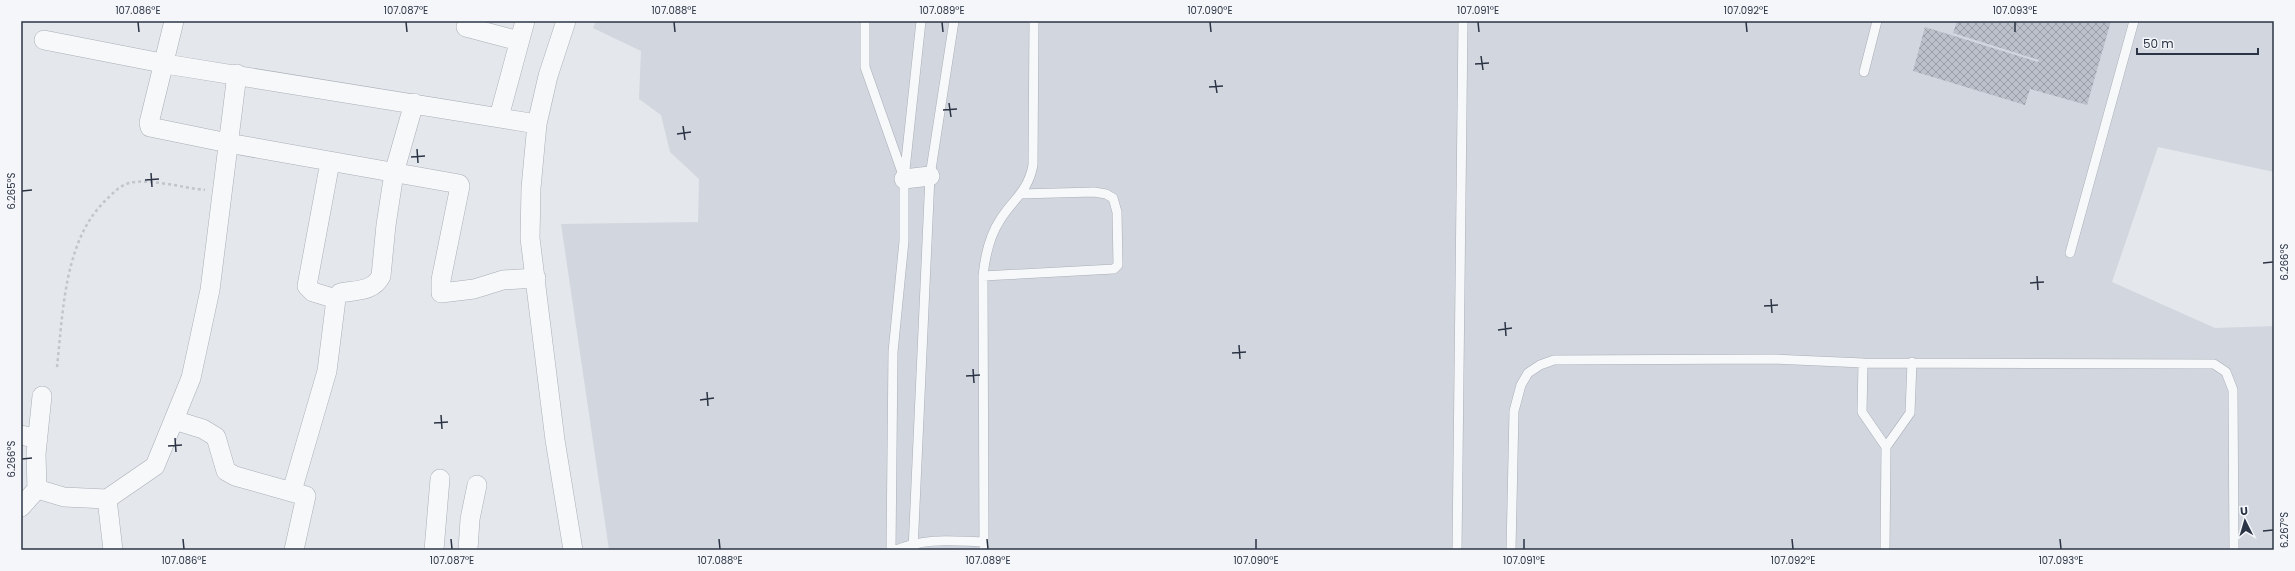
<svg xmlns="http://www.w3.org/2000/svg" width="2295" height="571" font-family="Poppins,sans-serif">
<defs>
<pattern id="building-cross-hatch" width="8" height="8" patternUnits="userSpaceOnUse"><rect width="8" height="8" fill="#bbc0ca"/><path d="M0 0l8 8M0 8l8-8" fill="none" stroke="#989da6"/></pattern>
</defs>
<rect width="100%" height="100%" fill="#e4e7ec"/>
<!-- built -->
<path fill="#d2d6de" d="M596,21H2274V172L2158,147L2112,282L2215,328L2274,326V550H609L561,224L698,222L699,179L670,152L661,115L639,99L641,51L593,28Z"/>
<!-- building -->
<path fill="url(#building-cross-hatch)" d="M1957,21H2111L2087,105L2030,89L2025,105L1913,71L1925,27L2038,62L2039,60L1953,33Z"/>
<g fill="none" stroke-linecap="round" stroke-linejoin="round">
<!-- lane casing -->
<g stroke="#a9aeb7" stroke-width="10">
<path id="lane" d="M865,21V67L903,175
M1864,72L1877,21
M2070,253L2134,21
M983,276L1114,269L1118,265L1117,212L1113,198L1106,194L1094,192L1020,194
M1863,363L1862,412L1886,447
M891,550L893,352L904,241V179L921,21
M896,550C927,537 952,541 984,542
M913,550L930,176L954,21
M984,550L983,276C985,256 989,237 1000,220C1013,199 1028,192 1033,165L1034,21
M1457,550L1463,21
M1511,550L1514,411L1521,385L1528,373L1540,365L1554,360L1775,359L1863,363L2214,364L2226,372L2233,390L2234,550
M1885,550L1886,447L1910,413L1912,362"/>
</g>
<!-- street casing -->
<g stroke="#a9aeb7" stroke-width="20">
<path id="street" d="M174,21L149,123L150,127L228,143L459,184L460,186L441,280V293L474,289L503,280L536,278
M566,21L548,76L537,124L531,188L530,238L555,440L573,550
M466,27L519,41
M44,40L172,65L537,124
M499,117L525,21
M330,162L307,286L313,292L336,299
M904,179L930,176
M174,420L203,429L216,437L226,471L235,476L306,496L294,550
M21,435L38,439
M37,489L36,454L42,396
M292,491L327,371L336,299L340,293C356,290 373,292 381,276L386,225L394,173L414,103
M21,507L37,489L64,497L107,499
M113,550L107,499L155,466L191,378L210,290L237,74
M434,550L440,479
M468,550L470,519L477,485"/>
</g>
<!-- path -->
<path stroke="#c2c5cb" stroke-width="2.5" stroke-dasharray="3 3" stroke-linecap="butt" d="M57,367C63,313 64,241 105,201C112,194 119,186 129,183C149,178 184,188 205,190"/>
<!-- lane -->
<use href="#lane" stroke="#f7f8fa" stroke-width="9"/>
<!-- street -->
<use href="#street" stroke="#f7f8fa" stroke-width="19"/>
</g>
<!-- ticks -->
<path fill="none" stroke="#2b3445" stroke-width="1.5" d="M138,22L139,32M406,22L407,32M674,22L675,32M942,22L943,32M1210,22L1211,32M1478,22L1479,32M1746,22L1747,32M2015,22V32M1481,56L1483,70M1475,64L1489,63M1215,80L1217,93M1209,87L1223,86M949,103L951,117M943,110L957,109M683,126L685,140M677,134L691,132M417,149L418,163M411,157L425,156M151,173L152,187M145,180L159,179M22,191L32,190M2263,263L2273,262M2037,276L2038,290M2030,283L2044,282M1771,299L1772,313M1764,306L1778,305M1505,322L1506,336M1498,330L1512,328M1239,345L1240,359M1232,353L1246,352M973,369L974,383M966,376L980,375M707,392L708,406M700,400L714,398M441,415L442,429M434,423L448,422M175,438L176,452M168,446L182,445M22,459L32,458M2263,531L2273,530M183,539L184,549M451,539L452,549M719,539L720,549M987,539L988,549M1256,539V549M1524,539V549M1792,539L1793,549M2060,539L2061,549"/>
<!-- border -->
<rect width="2295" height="571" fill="none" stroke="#f4f6f9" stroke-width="44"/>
<!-- north arrow -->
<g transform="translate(2245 521) rotate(355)" stroke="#f4f6f9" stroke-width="3" paint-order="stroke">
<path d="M0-3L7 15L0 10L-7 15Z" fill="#2b3445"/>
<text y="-6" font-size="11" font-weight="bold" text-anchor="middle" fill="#2b3445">U</text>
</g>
<!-- scale -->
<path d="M2137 48v6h121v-6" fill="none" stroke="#2b3445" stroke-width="2"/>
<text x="2143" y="48" font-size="12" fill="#2b3445" stroke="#f4f6f9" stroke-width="3" paint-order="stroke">50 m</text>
<rect x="22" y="22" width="2251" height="527" fill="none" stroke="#2b3445" stroke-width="1.5"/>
<g font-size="10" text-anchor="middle" fill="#2b3445">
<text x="138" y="14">107.086°E</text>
<text x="406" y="14">107.087°E</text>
<text x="674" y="14">107.088°E</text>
<text x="942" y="14">107.089°E</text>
<text x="1210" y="14">107.090°E</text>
<text x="1478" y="14">107.091°E</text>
<text x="1746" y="14">107.092°E</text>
<text x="2015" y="14">107.093°E</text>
<text transform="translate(11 191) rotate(-90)" y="4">6.265°S</text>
<text transform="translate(2284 262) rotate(-90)" y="4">6.266°S</text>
<text transform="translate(11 459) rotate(-90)" y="4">6.266°S</text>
<text transform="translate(2284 530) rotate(-90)" y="4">6.267°S</text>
<text x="184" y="564">107.086°E</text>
<text x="452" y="564">107.087°E</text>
<text x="720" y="564">107.088°E</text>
<text x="988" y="564">107.089°E</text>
<text x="1256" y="564">107.090°E</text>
<text x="1524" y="564">107.091°E</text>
<text x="1793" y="564">107.092°E</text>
<text x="2061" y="564">107.093°E</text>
</g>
</svg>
